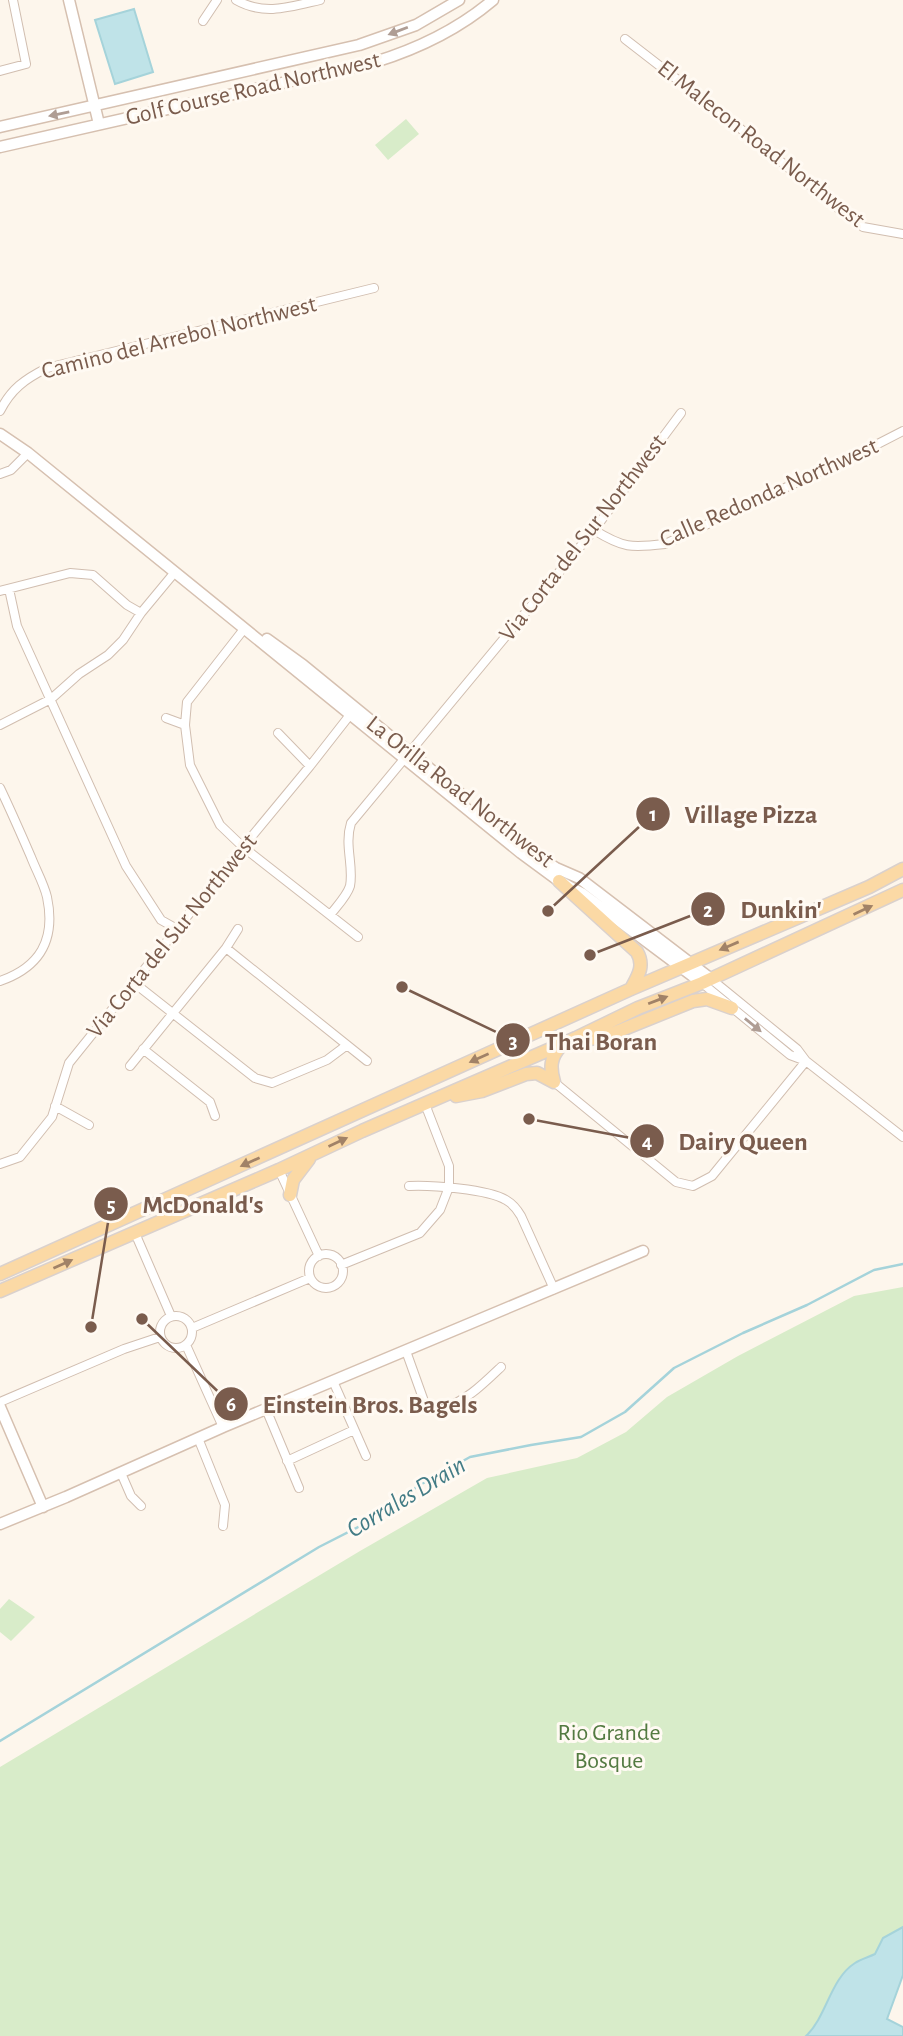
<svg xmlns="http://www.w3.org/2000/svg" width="903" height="2036" font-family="'Alegreya Sans',sans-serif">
<rect width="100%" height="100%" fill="#fdf6ec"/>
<!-- green -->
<path fill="#d8ecc9" d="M406,119L419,134L388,160L375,145Z
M903,1287V1927L883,1938L876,1954C869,1957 861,1959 855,1963C830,1979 827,2016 806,2036H0V1767L360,1551L487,1478L577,1458L626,1432L667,1397L738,1356L854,1296Z
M9,1599L35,1617L11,1641L0,1632V1609Z"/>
<!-- water -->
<path fill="#bfe3e8" stroke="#a5d3da" stroke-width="2" d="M134,9L153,72L115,84L95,20Z
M903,1927V1975L887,2019L903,2027V2036H806C827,2016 830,1979 855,1963C861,1959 869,1957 875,1954L883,1938Z"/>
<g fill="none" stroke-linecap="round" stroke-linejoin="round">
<!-- stream -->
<path stroke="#a5d3da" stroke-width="2.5" d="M0,1741L319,1547L372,1520L418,1486L470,1457L531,1445L581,1437L625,1412L674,1368L743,1333L807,1305L874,1270L903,1264"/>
<!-- street casing -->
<g stroke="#d1beb0" stroke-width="10">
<path id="street" d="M236,0C264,16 290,7 320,0
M203,21L217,0
M625,39L736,125L840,210L863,227L903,234
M0,71L26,64L13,0
M0,411C11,389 25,379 47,368L374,288
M0,474L11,470L28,453
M594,530C623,548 631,548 665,544L866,450L903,431
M9,589L17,626L126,866L161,920L177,929
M0,591L70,573L93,575L127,605L141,613
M244,629L187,702L185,725L190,765L220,825L243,847L358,937
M166,718L185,725
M0,725L51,699L79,674L108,655L123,640L141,613L175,572
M278,733L310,766
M0,788C11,811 21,834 31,857C36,870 44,884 47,897C56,940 40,967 0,981
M330,915C337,906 347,896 350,886C354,866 344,845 351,823L594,530L681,413
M226,948L367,1061
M711,979L797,1049L806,1061L903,1137
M133,982L255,1078L272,1083L327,1060L347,1045
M702,983L790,1055L806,1061
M143,1049L210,1102L215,1116
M130,1066L226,948L238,929
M554,1082L676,1182L693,1186L712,1176L806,1061
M55,1106L89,1125
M0,1164L20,1157L52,1117L69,1063L243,847L310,766L353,711
M279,1170L319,1256
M409,1186C431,1185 488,1189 506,1200C513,1204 517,1209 521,1216L554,1289
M135,1233L171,1316
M309 1271a17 17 0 1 1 34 0a17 17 0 1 1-34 0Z
M341,1265L420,1233L440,1210L449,1187V1166L425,1104
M160 1332a16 16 0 1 1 32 0a16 16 0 1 1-32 0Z
M192,1328L310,1278
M186,1345L223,1427
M406,1351L425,1404L441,1410C468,1399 480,1387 501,1367
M333,1381L366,1456
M0,1402L124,1349L160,1337
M266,1409L299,1488
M198,1438L225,1505L223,1526
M287,1461L354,1430
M121,1473L131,1496L141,1506"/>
</g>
<!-- secondary casing -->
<g stroke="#d6c0b0" stroke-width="13">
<path id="secondary" d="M69,0L99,124
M0,127L359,45L416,25L459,0
M0,147L375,62C417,49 460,28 493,0
M0,434L28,453L521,853L559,881L583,894L702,983
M267,639L303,665L462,795
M537,856L556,868L579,878L711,979
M0,1407L43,1507
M0,1524L66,1497L223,1427L643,1251"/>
</g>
<!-- primary casing -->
<g stroke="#dad1cd" stroke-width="15">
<path id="primary" d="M559,881L637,952C645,966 638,976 631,989
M581,1040L604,1037L693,1001L707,999L732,1008
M554,1082C550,1068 550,1058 560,1047
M456,1096L482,1091L526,1074L537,1073L554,1082
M290,1195L293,1180L309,1159
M0,1274L631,989L869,887L903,869
M0,1291L279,1170L362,1131L576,1038L638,1008L702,983L903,890"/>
</g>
<!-- street -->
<use href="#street" stroke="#fff" stroke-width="8"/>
<!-- secondary -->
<use href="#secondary" stroke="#fff" stroke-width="10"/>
<!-- primary -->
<use href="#primary" stroke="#fbd9a5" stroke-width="12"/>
</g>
<!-- one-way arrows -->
<defs><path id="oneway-solid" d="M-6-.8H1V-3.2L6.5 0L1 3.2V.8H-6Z" transform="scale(1.75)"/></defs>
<g fill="#af9d94">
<use href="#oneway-solid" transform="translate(398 31) rotate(159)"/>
<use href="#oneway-solid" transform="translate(59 114) rotate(168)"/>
<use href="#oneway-solid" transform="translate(753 1025) rotate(39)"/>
</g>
<g fill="#a18267">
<use href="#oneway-solid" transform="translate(863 910) rotate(-25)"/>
<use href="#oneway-solid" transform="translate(729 946) rotate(157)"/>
<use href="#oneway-solid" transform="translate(658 1000) rotate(-21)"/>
<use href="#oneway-solid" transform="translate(479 1058) rotate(156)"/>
<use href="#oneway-solid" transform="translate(338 1142) rotate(-25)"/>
<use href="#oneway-solid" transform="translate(250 1162) rotate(156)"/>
<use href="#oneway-solid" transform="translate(63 1264) rotate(-24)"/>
</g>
<g text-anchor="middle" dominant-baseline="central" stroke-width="6" stroke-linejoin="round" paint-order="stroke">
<!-- street labels -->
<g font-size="24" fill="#7a5c4d" stroke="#fffaf3">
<text transform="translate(253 89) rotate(-13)">Golf Course Road Northwest</text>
<text transform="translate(761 144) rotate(38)">El Malecon Road Northwest</text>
<text transform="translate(179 338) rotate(-14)">Camino del Arrebol Northwest</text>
<text transform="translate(769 493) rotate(-24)">Calle Redonda Northwest</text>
<text transform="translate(583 538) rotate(-52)">Via Corta del Sur Northwest</text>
<text transform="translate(460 792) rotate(38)">La Orilla Road Northwest</text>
<text transform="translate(172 936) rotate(-51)">Via Corta del Sur Northwest</text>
</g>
<!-- park labels -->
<g font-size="24" fill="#537a41" stroke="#fffaf3">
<text x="609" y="1733">Rio Grande<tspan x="609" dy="28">Bosque</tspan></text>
</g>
<!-- water labels -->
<g font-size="26" font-style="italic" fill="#437c86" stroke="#fffaf3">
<text transform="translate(406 1497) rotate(-31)">Corrales Drain</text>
</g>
</g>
<!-- callouts -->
<path fill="none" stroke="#7a5c4d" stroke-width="2.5" d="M548 911L653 814M590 955L708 909M402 987L513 1040M529 1119L647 1141M91 1327L111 1204M142 1319L231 1404"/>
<g fill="#7a5c4d" stroke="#fffaf3" stroke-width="2.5">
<circle cx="548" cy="911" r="7"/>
<circle cx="590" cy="955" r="7"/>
<circle cx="402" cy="987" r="7"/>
<circle cx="529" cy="1119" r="7"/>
<circle cx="91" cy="1327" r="7"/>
<circle cx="142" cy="1319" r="7"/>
<circle cx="653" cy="814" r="18"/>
<circle cx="708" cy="909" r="18"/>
<circle cx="513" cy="1040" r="18"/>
<circle cx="647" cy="1141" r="18"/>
<circle cx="111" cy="1204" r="18"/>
<circle cx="231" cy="1404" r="18"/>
</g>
<g font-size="21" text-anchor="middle" font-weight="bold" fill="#fff">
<text x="653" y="821">1</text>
<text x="708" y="917">2</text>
<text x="513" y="1048">3</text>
<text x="647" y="1148">4</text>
<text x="111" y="1212">5</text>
<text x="231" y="1411">6</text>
</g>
<g font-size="26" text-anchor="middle" font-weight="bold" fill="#7a5c4d" stroke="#fffaf3" stroke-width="6" stroke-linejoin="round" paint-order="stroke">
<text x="751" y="823">Village Pizza</text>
<text x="781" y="918">Dunkin'</text>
<text x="601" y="1050">Thai Boran</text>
<text x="743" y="1150">Dairy Queen</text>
<text x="203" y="1213">McDonald's</text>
<text x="370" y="1413">Einstein Bros. Bagels</text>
</g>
</svg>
